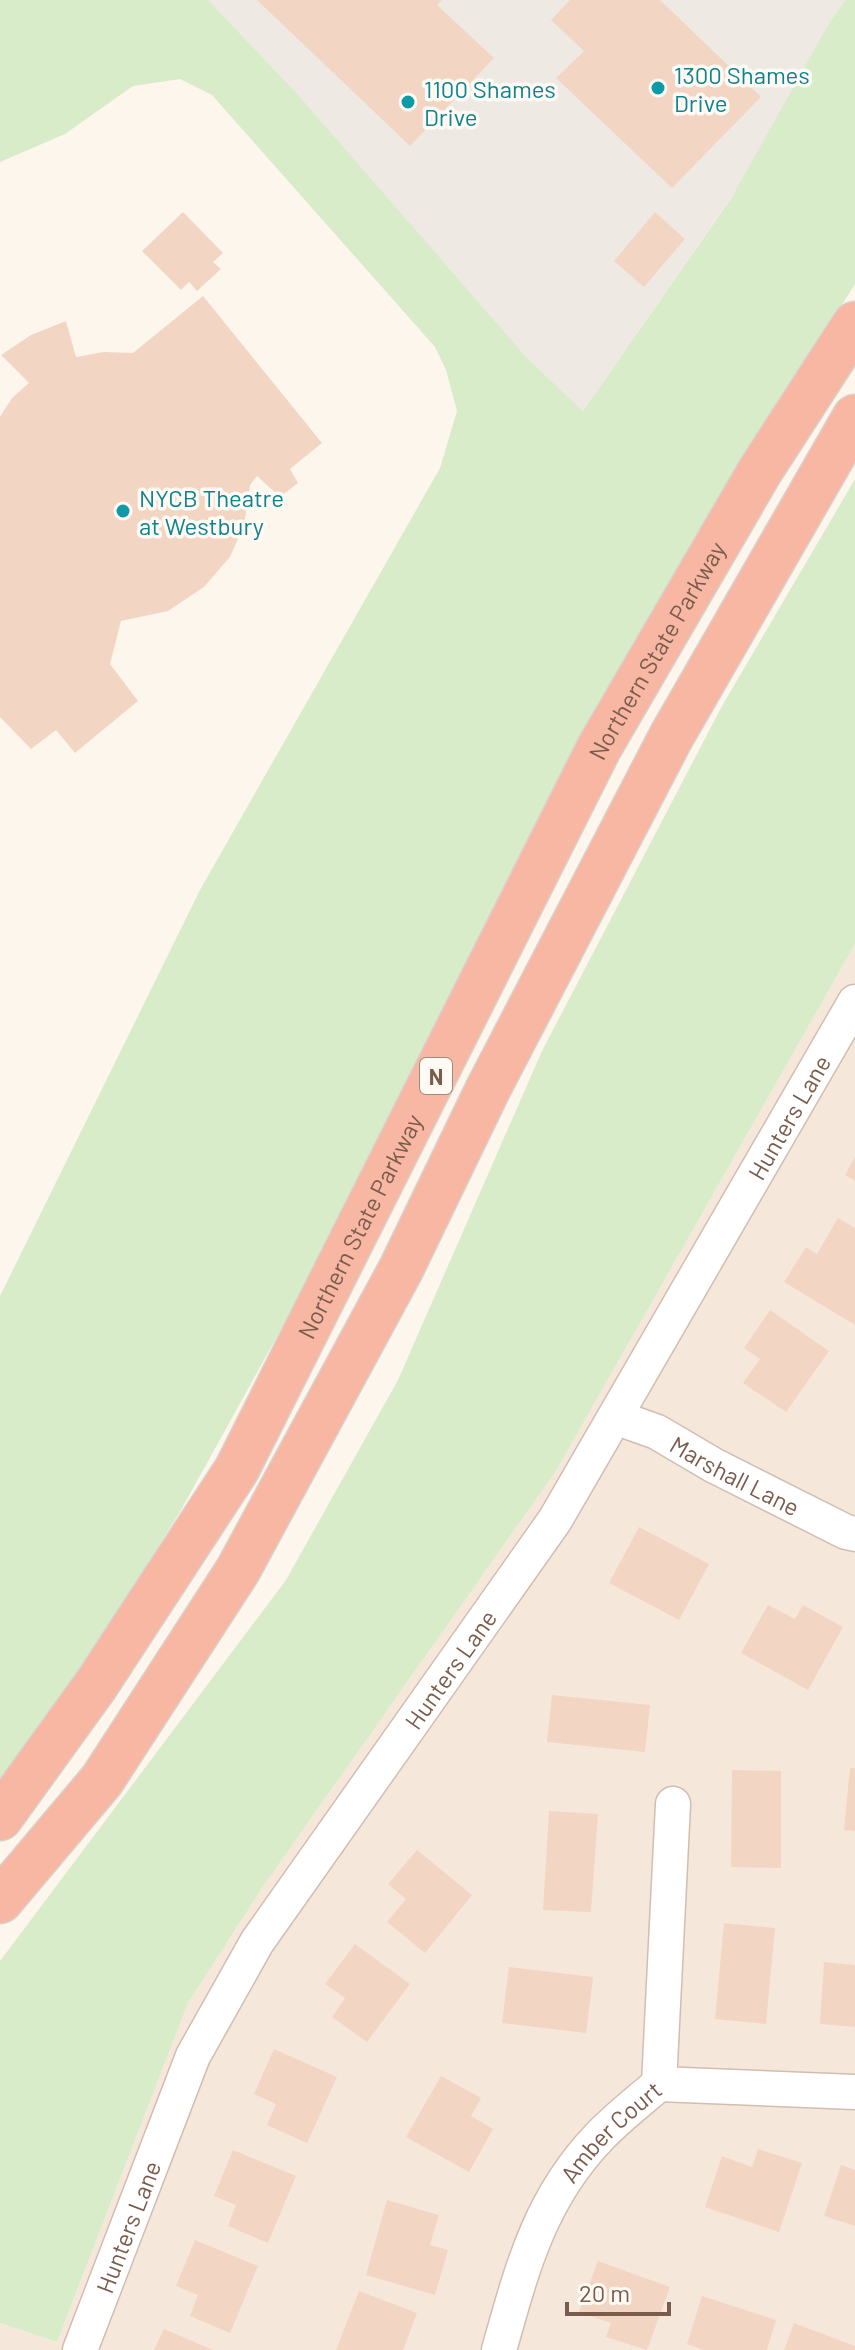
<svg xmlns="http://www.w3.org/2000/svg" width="855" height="2350" font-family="Barlow,sans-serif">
<rect width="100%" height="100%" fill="#fdf6ec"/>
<!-- residential -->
<path fill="#f5e8da" d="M855,944V2350H0V2323L57,2342L188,2003L264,1885L556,1471Z"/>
<!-- industrial -->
<path fill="#efe9e4" d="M146,0H855V19L583,411Z"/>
<!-- green -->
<path fill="#d8ecc9" d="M0,0H208L299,96L526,357L583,411L732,197L831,20L846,0H855V284L650,615L484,927L311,1275L181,1510L87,1661L0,1779V1296L200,890L440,468L457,411L446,370L435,347L212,95L180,79L133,86L65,134L0,162Z
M855,479V944L556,1471L264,1885L188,2003L57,2342L0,2323V1961L286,1580L398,1380L542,1051L722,706Z"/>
<!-- building -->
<path fill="#f3d5c3" d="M257,0H442L437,5L494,58L410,146Z
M570,0H660L761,97L672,188L556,78L584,51L551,20Z
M183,212L223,253L213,262L221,269L197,291L189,282L181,290L142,251Z
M655,212L685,239L644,287L614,261Z
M203,296L322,443L290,469L298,483L280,497L257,476L250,485L244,525L230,557L204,587L168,611L121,621L110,664L138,701L75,753L56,730L31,749L0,717V417L12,398L29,383L1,355L31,335L66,321L76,357L104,352L133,353Z
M855,1157V1181L845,1175Z
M838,1218L855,1228V1325L784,1282L806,1247L817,1254Z
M770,1310L829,1351L786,1412L743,1383L760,1359L744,1348Z
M639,1527L709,1564L679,1620L609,1583Z
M768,1605L795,1619L803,1605L843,1627L808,1690L741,1653Z
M552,1695L650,1705L645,1752L547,1742Z
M850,1768H855V1831L844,1830Z
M732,1770L781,1771V1868L731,1867Z
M549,1811L598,1814L591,1912L543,1910Z
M417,1850L472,1895L425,1953L387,1922L406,1899L388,1884Z
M724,1923L775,1928L766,2024L715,2019Z
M355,1944L410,1984L367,2042L332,2017L345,1998L325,1984Z
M824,1962L855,1965V2027L820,2024Z
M509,1967L593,1977L586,2033L502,2023Z
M274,2049L337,2077L307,2143L267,2125L276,2104L254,2094Z
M441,2076L481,2098L471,2116L493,2129L469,2172L406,2137Z
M758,2149L802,2163L779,2232L705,2207L722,2156L752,2167Z
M233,2150L296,2176L268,2243L228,2226L236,2205L214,2196Z
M841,2165L855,2170V2226L824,2216Z
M387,2200L439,2215L430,2245L448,2250L435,2295L366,2275Z
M195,2240L258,2266L230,2333L190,2316L198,2295L176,2286Z
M598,2261L670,2287L647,2350L606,2337L611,2323L579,2312Z
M359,2291L417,2313L403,2350H336Z
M702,2296L776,2320L767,2350H704L687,2344Z
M794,2323L855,2346V2350H784Z
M164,2329L213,2350H154Z"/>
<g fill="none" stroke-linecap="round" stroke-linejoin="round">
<!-- street casing -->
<g stroke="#d1beb0" stroke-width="37">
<g id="street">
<path id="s1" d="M615,1417L657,1432L713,1465L846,1532L855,1534"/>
<path d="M659,2084L855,2092"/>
<path id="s2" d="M80,2350L193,2056L257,1942L555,1520L855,1002"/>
<path id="s3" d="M499,2350C522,2269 539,2200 599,2137C617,2118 639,2101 659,2084L673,1804"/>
</g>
</g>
<!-- highway casing -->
<g stroke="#dad1cd" stroke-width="47">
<g id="highway">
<path id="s4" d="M0,1818L96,1685L237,1469L599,748L760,471L855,324"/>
<path d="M0,1901L102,1780L238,1570L401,1269L488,1089L671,737L855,417"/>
</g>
</g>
<!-- street -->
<use href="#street" stroke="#fff" stroke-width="34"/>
<!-- highway -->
<use href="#highway" stroke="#f7b7a3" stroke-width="44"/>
</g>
<!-- markers -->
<g fill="#0f9aa8" stroke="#fffaf3" stroke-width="3">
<circle cx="658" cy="88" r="8"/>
<circle cx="408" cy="102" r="8"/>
<circle cx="123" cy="511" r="8"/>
</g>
<g text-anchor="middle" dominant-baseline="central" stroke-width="7" stroke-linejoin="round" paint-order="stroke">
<!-- shield labels -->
<rect fill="#fffaf3" stroke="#a28b7f" stroke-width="2" x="420" y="1058" width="32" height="36" rx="6"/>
<g font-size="22" font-weight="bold" fill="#7a5c4d">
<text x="436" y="1076">N</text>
</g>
<!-- culture labels -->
<g font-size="24" fill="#0d838f" stroke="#fffaf3" text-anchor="start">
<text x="674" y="74">1300 Shames<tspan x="674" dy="28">Drive</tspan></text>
<text x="424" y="88">1100 Shames<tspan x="424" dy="28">Drive</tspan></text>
<text x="139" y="497">NYCB Theatre<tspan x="139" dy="28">at Westbury</tspan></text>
</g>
<!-- street labels -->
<g font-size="24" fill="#7a5c4d" stroke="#fffaf3">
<text stroke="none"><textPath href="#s4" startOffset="1342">Northern State Parkway</textPath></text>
<text stroke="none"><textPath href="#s2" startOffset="1428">Hunters Lane</textPath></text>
<text stroke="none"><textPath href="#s4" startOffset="694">Northern State Parkway</textPath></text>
<text stroke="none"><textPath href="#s1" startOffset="134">Marshall Lane</textPath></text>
<text stroke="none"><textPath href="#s2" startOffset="780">Hunters Lane</textPath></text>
<text stroke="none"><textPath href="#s3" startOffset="250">Amber Court</textPath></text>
<text stroke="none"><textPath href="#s2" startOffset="132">Hunters Lane</textPath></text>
</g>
</g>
<!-- scale -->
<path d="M567 2302v12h102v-12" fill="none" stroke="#7a5c4d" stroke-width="4"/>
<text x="579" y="2302" font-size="24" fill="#7a5c4d" stroke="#fffaf3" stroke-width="6" paint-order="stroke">20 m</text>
</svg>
